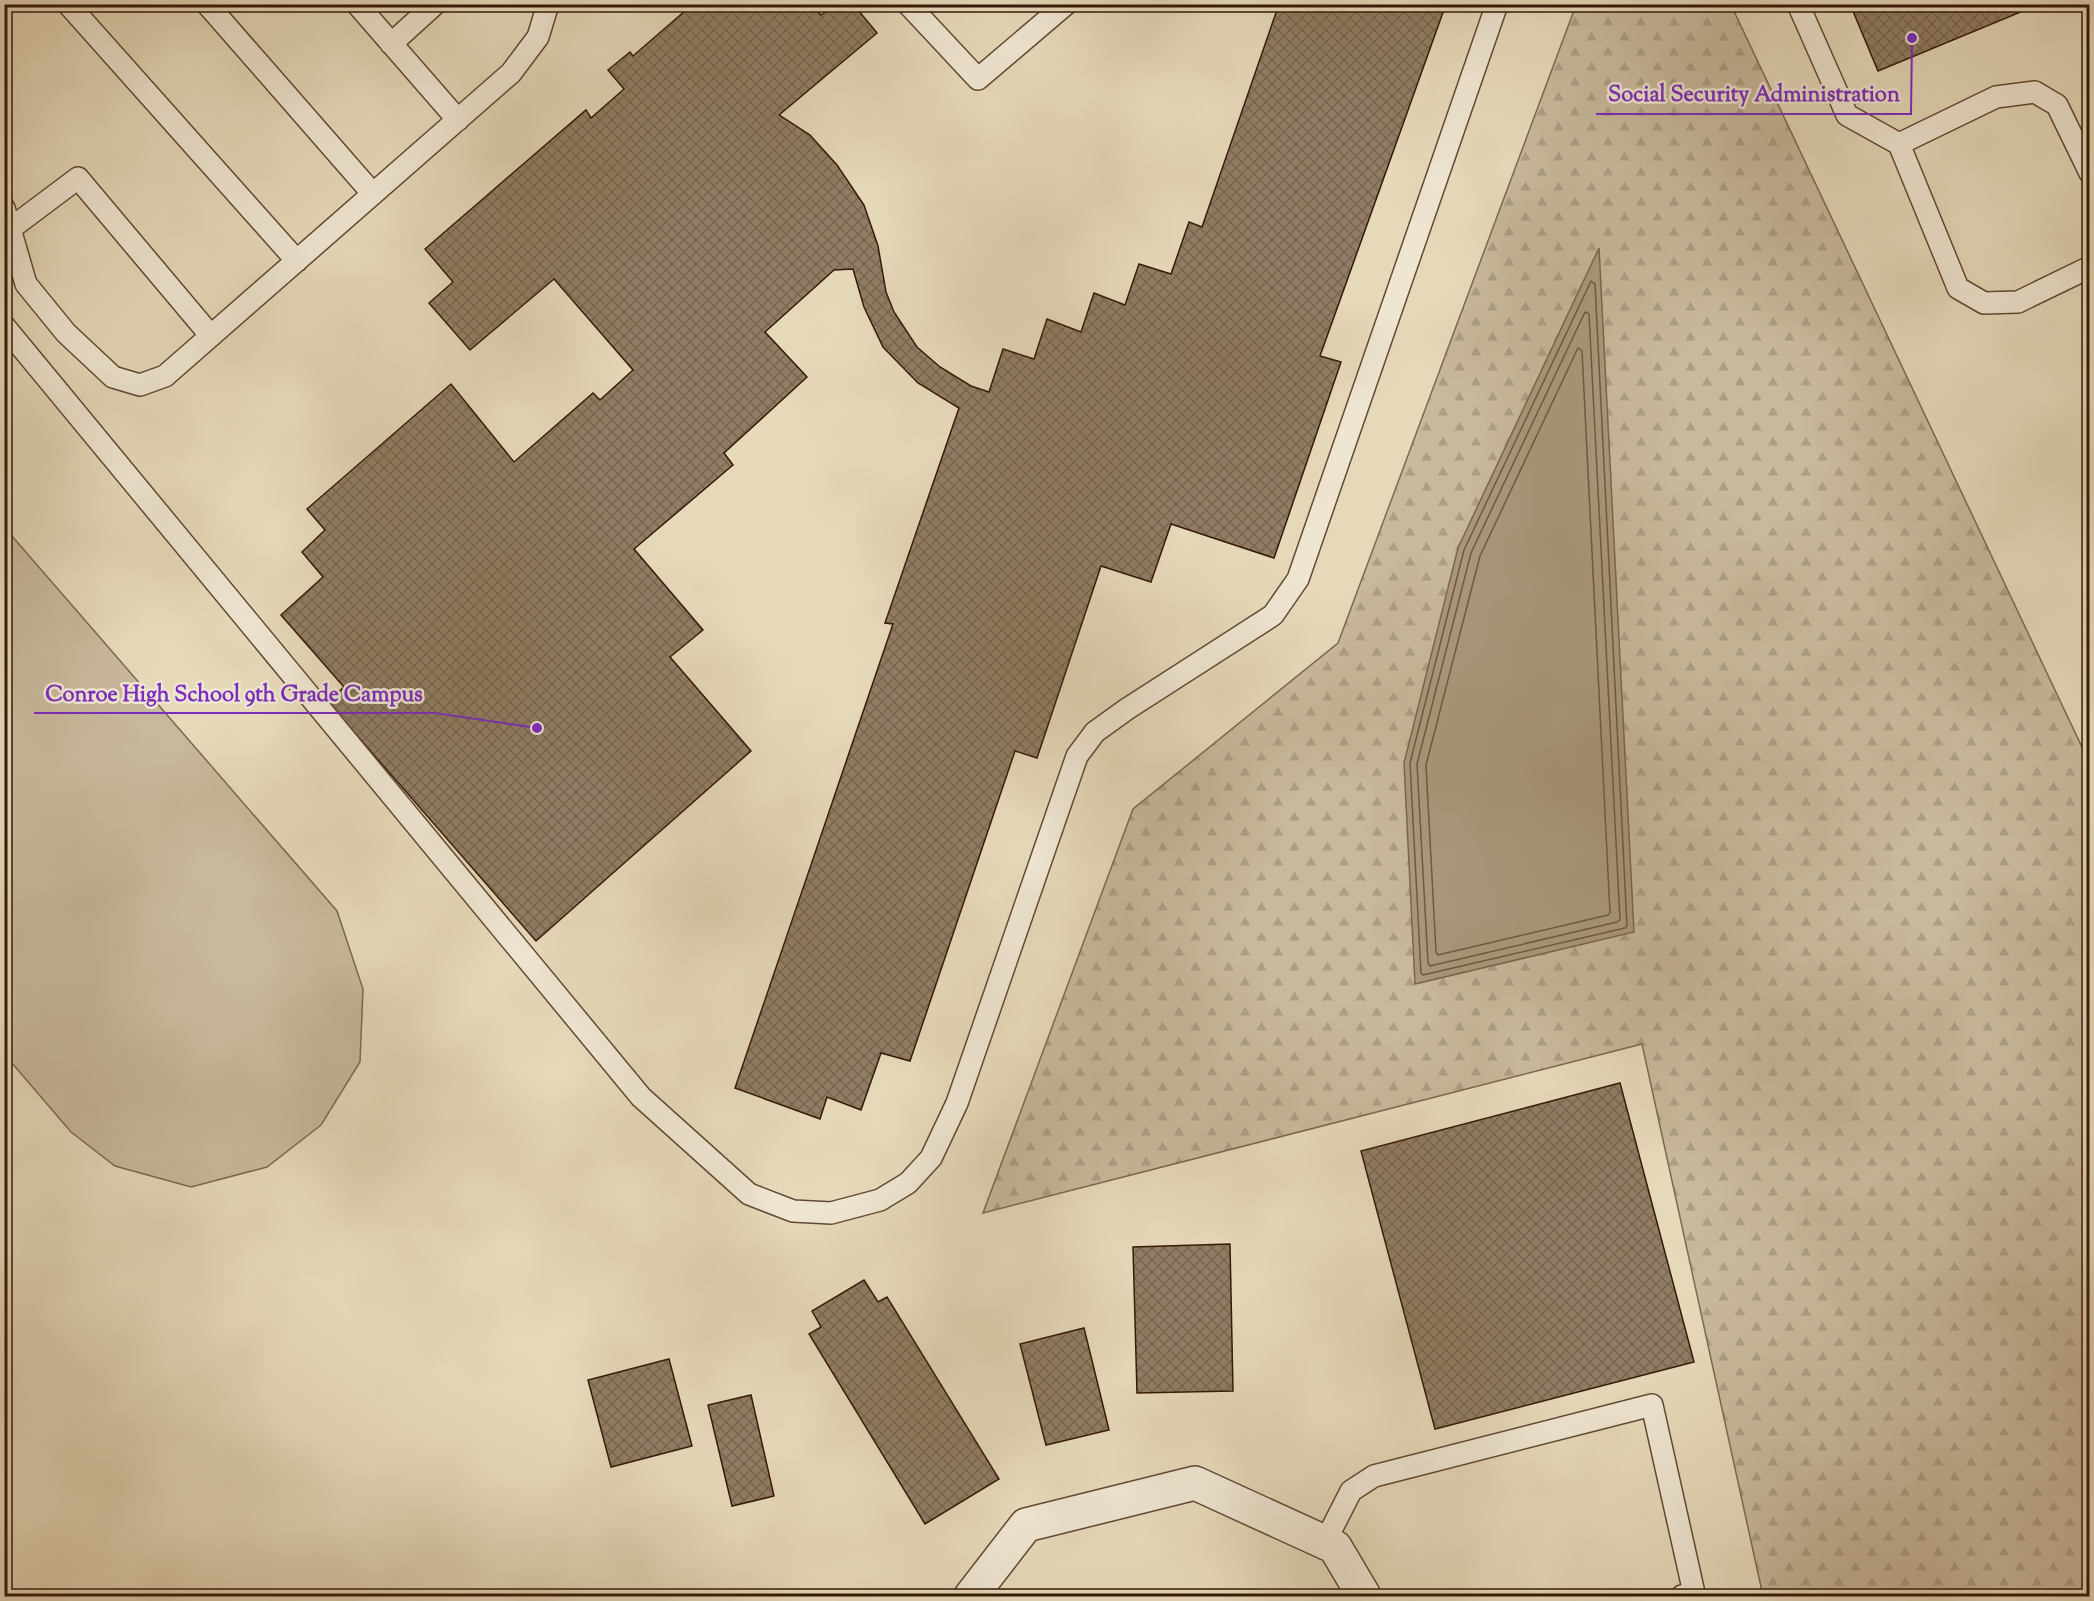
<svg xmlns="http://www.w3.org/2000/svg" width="2094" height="1601" font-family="'Sorts Mill Goudy',serif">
<defs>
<pattern id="forest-firs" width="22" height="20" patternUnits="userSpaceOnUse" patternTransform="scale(1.5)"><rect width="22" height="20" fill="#c8b89c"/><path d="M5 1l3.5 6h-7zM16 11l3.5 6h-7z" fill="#ac9e85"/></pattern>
<pattern id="building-cross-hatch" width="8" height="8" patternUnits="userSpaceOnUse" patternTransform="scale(1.5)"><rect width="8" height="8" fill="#917d65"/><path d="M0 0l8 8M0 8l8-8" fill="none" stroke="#776651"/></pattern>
</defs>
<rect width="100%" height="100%" fill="#e6d9ba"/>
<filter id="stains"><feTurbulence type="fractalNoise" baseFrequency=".00333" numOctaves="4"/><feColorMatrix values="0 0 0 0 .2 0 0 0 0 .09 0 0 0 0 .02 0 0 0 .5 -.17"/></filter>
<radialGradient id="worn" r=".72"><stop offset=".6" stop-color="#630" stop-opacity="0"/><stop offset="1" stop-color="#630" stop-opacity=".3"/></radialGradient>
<!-- forest -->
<path fill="url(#forest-firs)" stroke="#7e6852" stroke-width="1.5" d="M1576,5H1731L2089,762V1596H1763L1642,1044L983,1213L1133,809L1338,643Z"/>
<!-- park -->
<path fill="#c8b89c" stroke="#7e6852" stroke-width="1.5" d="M5,528L337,911L363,989L360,1062L321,1125L267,1167L191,1187L115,1166L71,1132L5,1055Z"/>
<!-- water -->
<path fill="#aa987d" stroke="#7b654e" stroke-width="1.5" d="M1599,248L1634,932L1415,984L1404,763L1458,548Z"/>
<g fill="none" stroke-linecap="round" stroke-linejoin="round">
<!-- shore -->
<path stroke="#705842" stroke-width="1.5" d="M1591,281L1595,284L1627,926L1625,928L1423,975L1421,973L1410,763L1464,550Z
M1585,312L1589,314L1620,920L1617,922L1430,966L1428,963L1417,764L1471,553Z
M1578,348L1582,351L1610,913L1608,915L1438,955L1436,952L1426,765L1480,556Z"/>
</g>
<!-- building -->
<path fill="url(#building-cross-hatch)" stroke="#351908" stroke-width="1.5" d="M693,4H812L821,15L837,4H853L877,33L779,115L810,135L837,165L864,205L878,246L886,292L894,312L917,347L940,367L971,386L989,392L1003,349L1034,359L1047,319L1081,332L1094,293L1125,305L1139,264L1171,274L1189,222L1202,227L1279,4H1446L1320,356L1341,362L1274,558L1171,524L1151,582L1101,566L1037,758L1015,751L910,1061L881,1053L861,1110L827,1097L820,1119L735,1088L893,624L885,623L959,408L918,383L883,347L864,307L853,269L834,270L765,332L807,377L724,453L733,465L634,549L703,630L670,657L751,751L536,941L327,701L344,687L281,615L323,577L302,552L325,530L307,509L451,384L514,462L593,393L600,400L633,370L554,279L470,350L429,303L453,282L425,249L586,110L591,118L624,89L608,70L630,52L633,56Z
M1850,4H2040L1878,71Z
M1620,1083L1694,1362L1435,1429L1361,1151Z
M1230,1244L1233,1391L1137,1393L1133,1247Z
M864,1280L878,1302L887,1297L999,1479L925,1524L809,1334L821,1327L812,1311Z
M1084,1328L1109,1430L1046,1445L1020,1344Z
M669,1359L692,1446L611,1467L588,1380Z
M751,1395L774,1496L732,1506L708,1405Z"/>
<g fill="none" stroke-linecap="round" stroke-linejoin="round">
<!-- service casing -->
<g stroke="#614934" stroke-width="24">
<path id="service" d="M68,4L297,261
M207,4L373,194
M357,4L458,120
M908,4L978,79L1066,4
M1798,4L1847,115L1899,144L1958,288L1984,303L2018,302L2090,267
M391,44L435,4
M1899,144L1996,97L2035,92L2057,105L2090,173
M4,208L26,284L66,333L113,377L140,385L165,376L511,73L538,37L548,4
M10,229L78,178L211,336
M4,326L641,1097L749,1194L793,1211L831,1213L880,1200L908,1183L931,1158L957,1103L1077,756L1095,732L1127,709L1273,615L1298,579L1497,4
M1325,1542L1351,1491L1374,1476L1652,1405L1694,1593L1682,1596"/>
</g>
<!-- minor casing -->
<g stroke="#614934" stroke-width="36">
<path id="minor" d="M971,1596L1026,1525L1195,1483L1335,1547L1364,1596"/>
</g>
<!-- service -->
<use href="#service" stroke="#efe6d2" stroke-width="21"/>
<!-- minor -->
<use href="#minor" stroke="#efe6d2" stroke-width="33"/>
</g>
<!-- callouts -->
<path fill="none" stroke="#7b2cbf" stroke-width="2" d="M1912 38L1911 114H1596M537 728L435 713H34"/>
<g fill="#7b2cbf" stroke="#efe6d2" stroke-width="2">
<circle cx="1912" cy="38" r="6"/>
<circle cx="537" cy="728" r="6"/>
</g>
<g font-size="22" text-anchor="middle" font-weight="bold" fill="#7b2cbf" stroke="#efe6d2" stroke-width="5" stroke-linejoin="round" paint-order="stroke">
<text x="1754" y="101">Social Security Administration</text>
<text x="234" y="701">Conroe High School 9th Grade Campus</text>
</g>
<!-- margin -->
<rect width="2094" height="1601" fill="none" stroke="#e6d9ba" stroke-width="24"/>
<rect x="6" y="6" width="2082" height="1589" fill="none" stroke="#351908" stroke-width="3"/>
<rect x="12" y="12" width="2070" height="1577" fill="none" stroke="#351908" stroke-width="1.5"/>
<rect width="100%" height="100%" filter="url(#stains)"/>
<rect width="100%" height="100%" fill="url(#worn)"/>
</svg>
